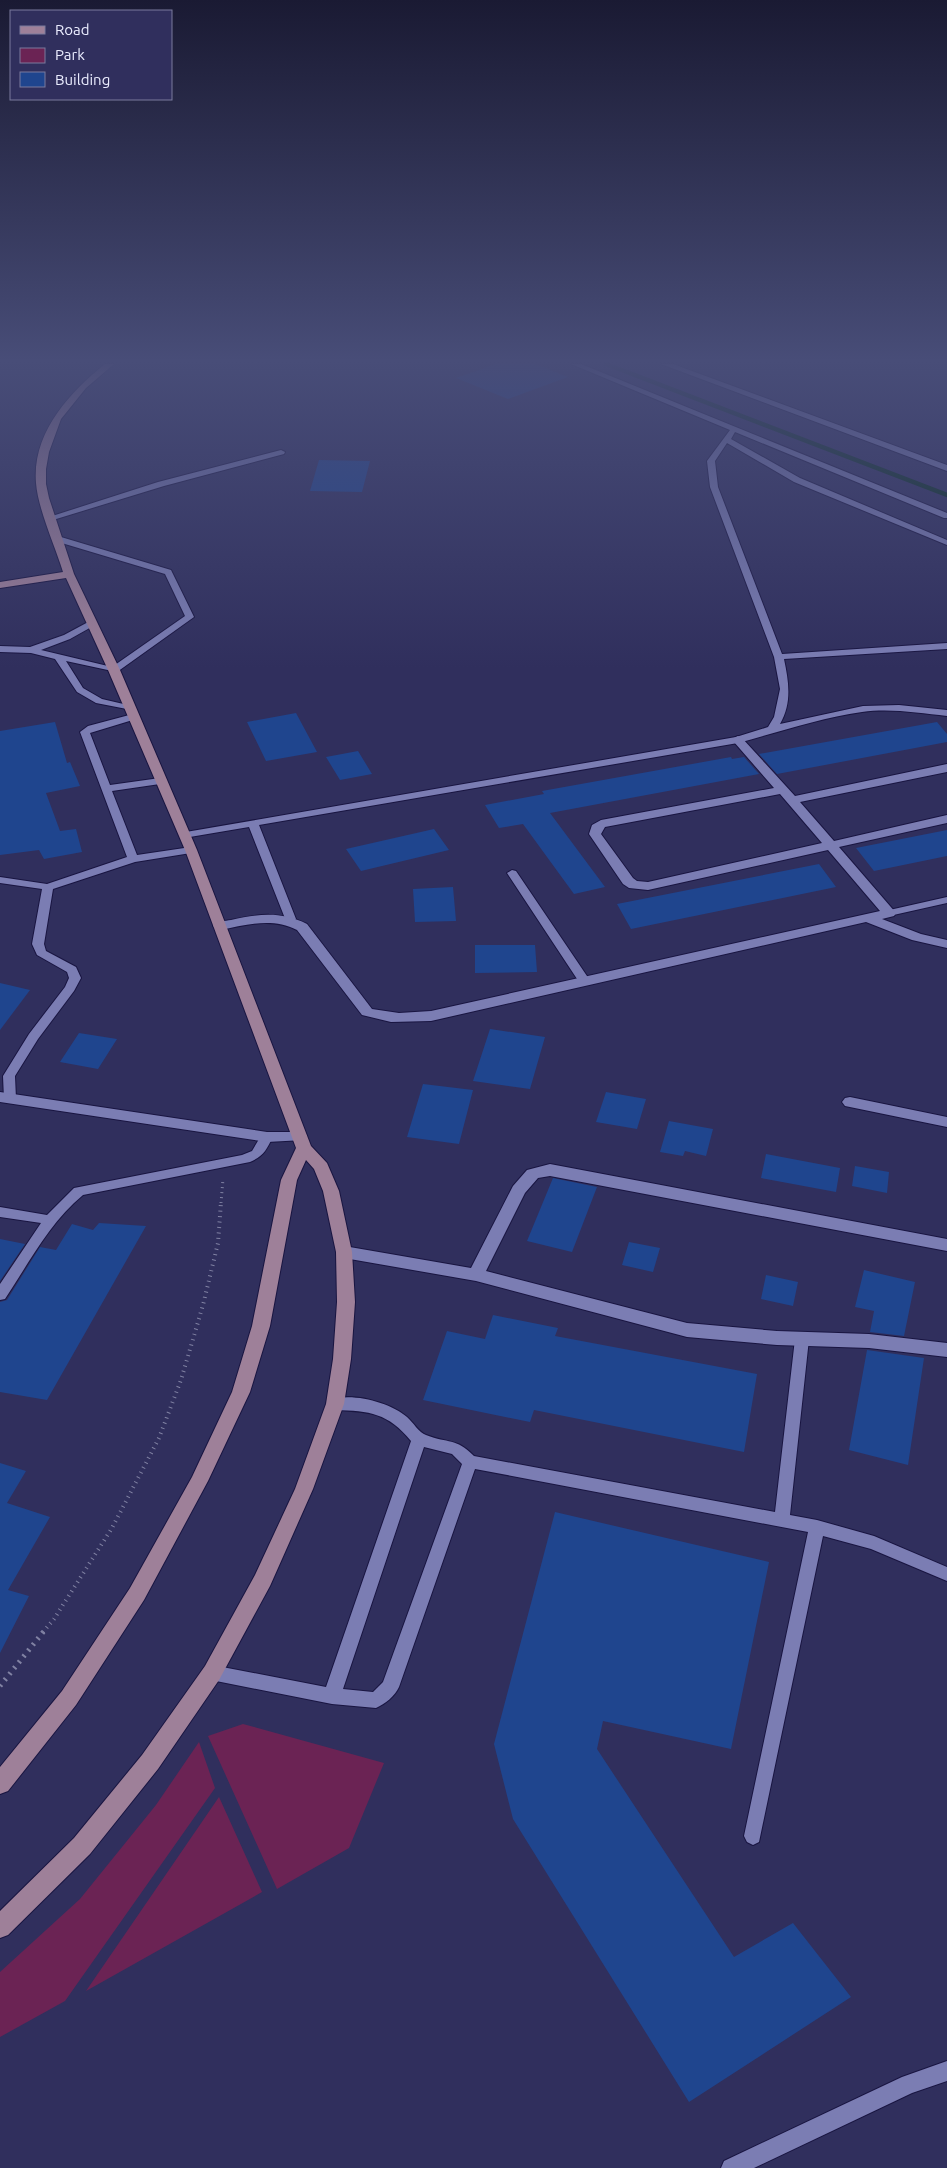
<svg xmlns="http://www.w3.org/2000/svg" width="947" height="2168" font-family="Ubuntu,sans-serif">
<rect width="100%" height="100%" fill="#302f5d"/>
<!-- green -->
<path fill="#6b2354" d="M243,1724L384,1763L349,1848L277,1889L208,1736Z
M199,1742L215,1788L65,2001L0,2037V1972L80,1899L156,1805Z
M219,1797L262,1892L86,1991Z"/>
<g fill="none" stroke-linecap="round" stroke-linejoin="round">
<!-- stream -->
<path stroke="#072d1e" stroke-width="4.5" d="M606,364L947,495"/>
</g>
<!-- building -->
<path fill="#1f458e" d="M496,364H535L568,377L508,399L456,378Z
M319,460L370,461L362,492L310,491Z
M296,713L317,752L266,761L247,722Z
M55,722L67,763L70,762L80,786L46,793L60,831L76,829L82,852L44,859L39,850L0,855V731Z
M937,722L947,734V742L777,774L759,754Z
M358,751L372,774L340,780L326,757Z
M731,757L732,759L744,757L759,774L550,813L605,887L574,894L523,824L499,828L485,805L544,794L542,791Z
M434,829L449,850L361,871L346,849Z
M947,830V856L874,871L856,848Z
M819,864L836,887L631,929L617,904Z
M453,887L456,921L415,922L413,889Z
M475,945H535L537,972L475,973Z
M0,983L30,990L0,1030Z
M490,1029L545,1037L530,1089L473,1081Z
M79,1033L117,1039L98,1069L60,1062Z
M423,1084L473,1090L459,1144L407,1137Z
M606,1092L646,1099L637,1129L596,1122Z
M669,1121L713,1129L706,1156L685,1151L683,1156L660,1152Z
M766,1154L840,1168L836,1192L761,1178Z
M855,1166L889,1172L887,1193L852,1186Z
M553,1178L597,1187L572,1252L527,1241Z
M99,1223L146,1226L47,1400L0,1392V1302L7,1300L40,1247L56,1250L72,1224L93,1230Z
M0,1239L25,1244L0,1281Z
M629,1242L660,1248L653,1272L622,1265Z
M864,1270L915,1282L904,1336L870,1332L874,1311L855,1307Z
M766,1275L798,1282L793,1306L761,1299Z
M493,1315L558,1328L555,1336L757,1374L744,1452L534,1410L530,1422L423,1400L447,1331L485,1339Z
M867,1350L924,1358L908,1465L849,1450Z
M0,1463L26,1471L7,1503L50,1517L8,1590L29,1596L0,1653Z
M555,1512L769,1562L731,1749L603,1721L597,1749L734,1957L793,1923L851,1997L689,2102L513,1819L494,1744Z"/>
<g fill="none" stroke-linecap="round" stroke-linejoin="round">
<!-- lane casing -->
<g stroke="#191541" stroke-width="2">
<path id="lane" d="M571,364H581L947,513V518H944L735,432L731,439L800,478L947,540V545L794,482L727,443L715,461L718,487L782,654L947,643V649L784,659C789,683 792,703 780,724L863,706L899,705L947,710V716C919,713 890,708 862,712C820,718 779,732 738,743L259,825L296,919L290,922L286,921L249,827L184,838L179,835L180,833L736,737L768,727L774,717L780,689L774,657L710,487L707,461L730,430Z
M281,450L285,452L284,454L164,486L53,520L46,518L158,482Z
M55,537H61L171,570L194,617L117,672L66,661L83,688L102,699L132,706V710L96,703L77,692L55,659L31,653L0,652V646L30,647L64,635L92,620L95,621V625L70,639L41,650L112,667L185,616L165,574L55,541Z
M133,714L138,717L136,719L90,733L110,785L160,778L165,781L160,784L112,791L137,855L191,847L196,850L191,853L135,862L53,889L44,944L46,951L76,967L81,978L74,991L38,1039L15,1076L16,1099L10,1103L6,1102L4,1099L3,1076L29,1034L65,987L69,978L67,972L37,955L32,944L42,889L0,883V877L47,884L127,857L80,732L88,726Z
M512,870L516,871L589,979L591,982L589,985H581L507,873Z
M947,897V903L889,916L883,913L885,911Z
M267,1133L272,1134L273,1137C266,1150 264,1156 250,1162L83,1195C49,1223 29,1263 5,1299L0,1300V1284L41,1223L0,1217V1207L47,1215L74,1188L242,1155L252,1151L262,1134Z
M802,1333L807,1335L809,1339L790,1515L817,1520L874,1536L947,1567V1581L871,1549L823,1536L759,1842L753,1845L747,1842L744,1836L808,1532L475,1469L399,1687C395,1696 385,1704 376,1708L332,1704L206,1679L203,1673L206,1667L212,1665L326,1687L411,1441C388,1413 370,1411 335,1410L330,1408L327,1404L330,1400C351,1392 390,1402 407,1417C413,1422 419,1433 426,1435C449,1444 455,1437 474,1456L775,1512L795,1339L797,1335ZM424,1447L452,1454L462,1464L383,1682L373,1692L343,1689Z
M947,2061V2081L912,2093L754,2168H721L724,2161L902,2077Z"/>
</g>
<!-- street casing -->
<g stroke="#191541" stroke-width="2">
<path id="street" d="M661,364H673L947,465V471Z
M738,736L742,738L795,796L947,764V772L800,802L834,841L947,815V823L839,847L896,913L894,916L882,919L921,934L947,940V948L912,940L866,922L431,1021L391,1022L362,1015L297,930C272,917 246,925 220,930L213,926C217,921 225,921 231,920C258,914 281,911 307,924L372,1009L399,1013L431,1011L880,911L828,850L648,890L629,888L623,884L589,834L592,825L601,820L774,788L734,742L732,740L734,738ZM780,794L822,843L648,882L637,881L633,878L601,834L605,827Z
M0,1092L267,1132H304L307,1136L304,1140L267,1142L0,1102Z
M850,1097L947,1117V1127L845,1106L842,1102L845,1098Z
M550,1164L947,1239V1251L550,1176L538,1178L525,1193L486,1271L687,1323L777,1331L869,1334L947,1343V1357L869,1348L777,1345L687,1337L476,1281L344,1258L338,1256L336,1252L338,1248L344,1246L471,1268L513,1186L527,1170Z"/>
</g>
<!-- secondary casing -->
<g stroke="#191541" stroke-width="2">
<path id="secondary" d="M105,364H114L86,388L61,419L49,452L46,469V484L49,498L74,574L120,670L197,850L311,1146L327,1163L339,1191L352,1252L355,1302L351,1359L344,1404L313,1489L270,1586L219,1680L158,1769L90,1854L8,1935L0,1938V1911L74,1838L142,1755L205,1666L255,1575L295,1489L326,1404L333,1359L337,1302L336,1252L323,1191L314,1169L306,1160L297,1180L270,1326L250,1392L208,1481L144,1600L76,1705L8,1791L0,1794V1767L62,1691L130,1588L192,1477L232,1392L252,1326L281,1180L296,1148L185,850L108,670L66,578L0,588V582L63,572C55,546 38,509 36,483C32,433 69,393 105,364Z"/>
</g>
<!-- path-far2 -->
<path stroke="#8182a3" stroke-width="3" stroke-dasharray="1 4" stroke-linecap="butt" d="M221,1203L223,1179"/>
<!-- path-far1 -->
<path stroke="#8182a3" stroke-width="4" stroke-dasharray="1 4.5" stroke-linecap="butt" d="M43,1632L54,1619L112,1528L159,1438L181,1380L203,1305L218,1243L221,1202"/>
<!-- path -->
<path stroke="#8182a3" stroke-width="5" stroke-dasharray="2 5.5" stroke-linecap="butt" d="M0,1686L44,1631"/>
<!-- lane -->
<use href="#lane" fill="#7b7db3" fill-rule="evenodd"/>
<!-- street -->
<use href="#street" fill="#7b7db3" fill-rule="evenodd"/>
<!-- secondary -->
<use href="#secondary" fill="#9e8099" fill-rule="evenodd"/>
</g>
<!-- sky -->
<linearGradient id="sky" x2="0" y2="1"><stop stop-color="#1a1a33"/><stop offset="0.54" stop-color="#484d78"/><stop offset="1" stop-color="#484d78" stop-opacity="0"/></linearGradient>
<rect width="947" height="668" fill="url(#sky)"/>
<!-- legend -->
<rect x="10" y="10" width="162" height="90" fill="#302f5d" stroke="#7a7b9d"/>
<rect x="20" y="26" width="25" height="8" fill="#9e8099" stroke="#7a7b9d"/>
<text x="55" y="35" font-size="15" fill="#eaecfe">Road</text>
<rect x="20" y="48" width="25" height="15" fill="#6b2354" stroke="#7a7b9d"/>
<text x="55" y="60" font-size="15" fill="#eaecfe">Park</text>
<rect x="20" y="72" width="25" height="15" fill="#1f458e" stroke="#7a7b9d"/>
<text x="55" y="85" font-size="15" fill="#eaecfe">Building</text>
</svg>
